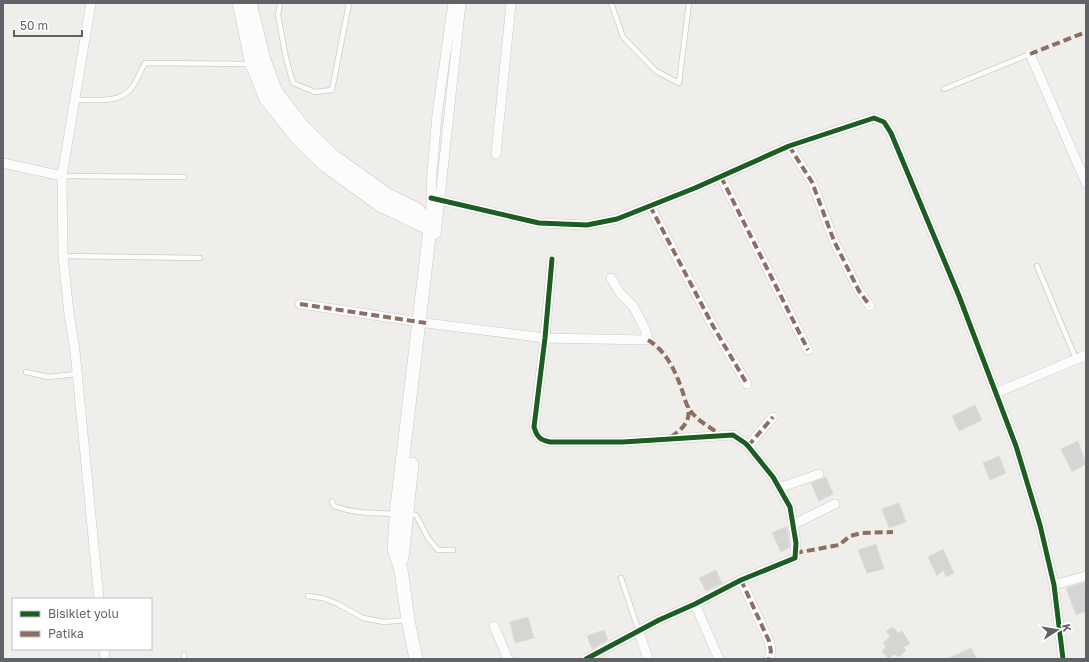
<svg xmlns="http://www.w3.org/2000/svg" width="1089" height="662" font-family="'Golos Text',sans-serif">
<rect width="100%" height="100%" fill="#efeeea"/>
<!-- building -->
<path fill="#d6d5d3" stroke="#deddd9" d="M975,405L982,420L959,431L952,416Z
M1078,441L1086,464L1072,472L1061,449Z
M999,456L1006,473L990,480L983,463Z
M826,477L833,494L819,501L811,483Z
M899,503L906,522L889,528L882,509Z
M787,526L790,547L781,552L772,533Z
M876,544L884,569L867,573L858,550Z
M943,549L954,573L946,577L943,570L937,576L928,557Z
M716,570L722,583L706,591L699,578Z
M1086,582V611L1076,615L1066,588Z
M528,617L534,638L515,643L510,622Z
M893,627L898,633L902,631L910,644L903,647L906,650L899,657L894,654L889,659L882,651L886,647L883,643L890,637L886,631Z
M604,630L608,640L592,649L587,636Z
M971,648L977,659H947Z"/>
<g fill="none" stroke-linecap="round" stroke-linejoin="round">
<!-- lane casing -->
<g stroke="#cbcccc" stroke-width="6">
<path id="lane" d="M280,3L278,15L286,58L293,83L315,92L332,90L349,3
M611,3L623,37L656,71L679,83L689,3
M944,89L1030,54
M75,100C94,99 121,105 133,86C138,79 141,70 145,63L251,64
M62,176L184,177
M63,256L200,258
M1037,266L1076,359
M26,372L48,377L77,374
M332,501L334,506C356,514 373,513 395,514
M409,514L416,515L428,538L438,550H453
M621,578L639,632
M308,596L323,598L338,604L363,618L384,622L407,620
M184,654V659"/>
</g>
<!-- street casing -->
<g stroke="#cbcccc" stroke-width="10">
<path id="street" d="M91,3L62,176L63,256L69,314L75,351L99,599
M1030,54L1086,183
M789,146L812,182L834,241L859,291L870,306
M496,154L511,3
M3,163L62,176
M721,177L808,350
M431,198L539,223L587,225L617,219L695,188L789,146L874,118L884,122L891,133L959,296L1016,446L1040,525L1054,585L1063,659
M650,206L713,326L747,384
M430,229L432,172L437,115L453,3
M436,234L461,3
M552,259L545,338L534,427C537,437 540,440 550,442H623L733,435L745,443L748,446L773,477L790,507L796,543L795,558L741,580L695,604L659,620L586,659
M300,304L426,323L545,338L648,340L645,329L633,306L620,293L611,278
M996,393L1086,355
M748,446L773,417
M779,488L819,474
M794,524L835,504
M741,580L769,641L771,651L769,659
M1054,585L1086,576
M695,604L719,659
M494,626L508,659
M639,632L648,659
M104,649L105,659"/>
</g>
<!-- secondary casing -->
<g stroke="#cacacb" stroke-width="14">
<path id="secondary" d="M239,3L252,64L266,99L298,139L325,165L380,205L430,229
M250,3L264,60L276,92L303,127L333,156L386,194L418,210L430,229L397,506L394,549L401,570L408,620L416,659
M402,558L412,464"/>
</g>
<!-- lane -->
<use href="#lane" stroke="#fdfcfc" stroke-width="4.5"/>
<!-- street -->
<use href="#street" stroke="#fdfcfc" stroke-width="9"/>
<!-- secondary -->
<use href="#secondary" stroke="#fdfcfc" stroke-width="13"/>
<!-- quiet -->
<path stroke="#8d6e63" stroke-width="4" stroke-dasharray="8 4" stroke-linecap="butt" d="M1030,54L1086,32
M789,146L812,182L834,241L859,291L870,306
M721,177L808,350
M650,206L713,326L747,384
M300,304L426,323
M648,340C666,351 675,370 682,390C684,395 685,402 688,407C695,420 710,427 721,435
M671,437C682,429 691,422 688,407
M748,446L773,417
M795,553L839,545L850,536L862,533L893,532
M741,580L769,641L771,651L769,659"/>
<!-- cycleway casing -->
<g stroke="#fff" stroke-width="8">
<path id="cycleway" d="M431,198L539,223L587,225L617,219L695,188L789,146L874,118L884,122L891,133L959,296L1016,446L1040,525L1054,585L1063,659
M552,259L545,338L534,427C537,437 540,440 550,442H623L733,435L745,443L748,446L773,477L790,507L796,543L795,558L741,580L695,604L659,620L586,659"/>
</g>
<!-- cycleway -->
<use href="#cycleway" stroke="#1b5e20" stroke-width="5"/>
</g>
<!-- border -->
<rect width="1089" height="662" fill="none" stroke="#5f6368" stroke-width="8"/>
<!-- legend -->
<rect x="12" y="598" width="140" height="52" fill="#ffffff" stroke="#bfc1c3"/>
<rect x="20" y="611" width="20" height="6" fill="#1b5e20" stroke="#bfc1c3"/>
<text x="48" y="618" font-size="12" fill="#5f6368">Bisiklet yolu</text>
<rect x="20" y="631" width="20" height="6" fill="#8d6e63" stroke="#bfc1c3"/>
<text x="48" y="638" font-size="12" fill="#5f6368">Patika</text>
<!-- north arrow -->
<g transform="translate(1057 630) rotate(78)" stroke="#ffffff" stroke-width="3" paint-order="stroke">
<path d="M0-3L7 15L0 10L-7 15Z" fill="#5f6368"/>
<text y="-6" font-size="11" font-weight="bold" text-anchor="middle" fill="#5f6368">K</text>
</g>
<!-- scale -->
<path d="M14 30v6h68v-6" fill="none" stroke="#5f6368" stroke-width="2"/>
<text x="20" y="30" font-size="12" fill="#5f6368" stroke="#ffffff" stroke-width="3" paint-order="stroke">50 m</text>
</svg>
